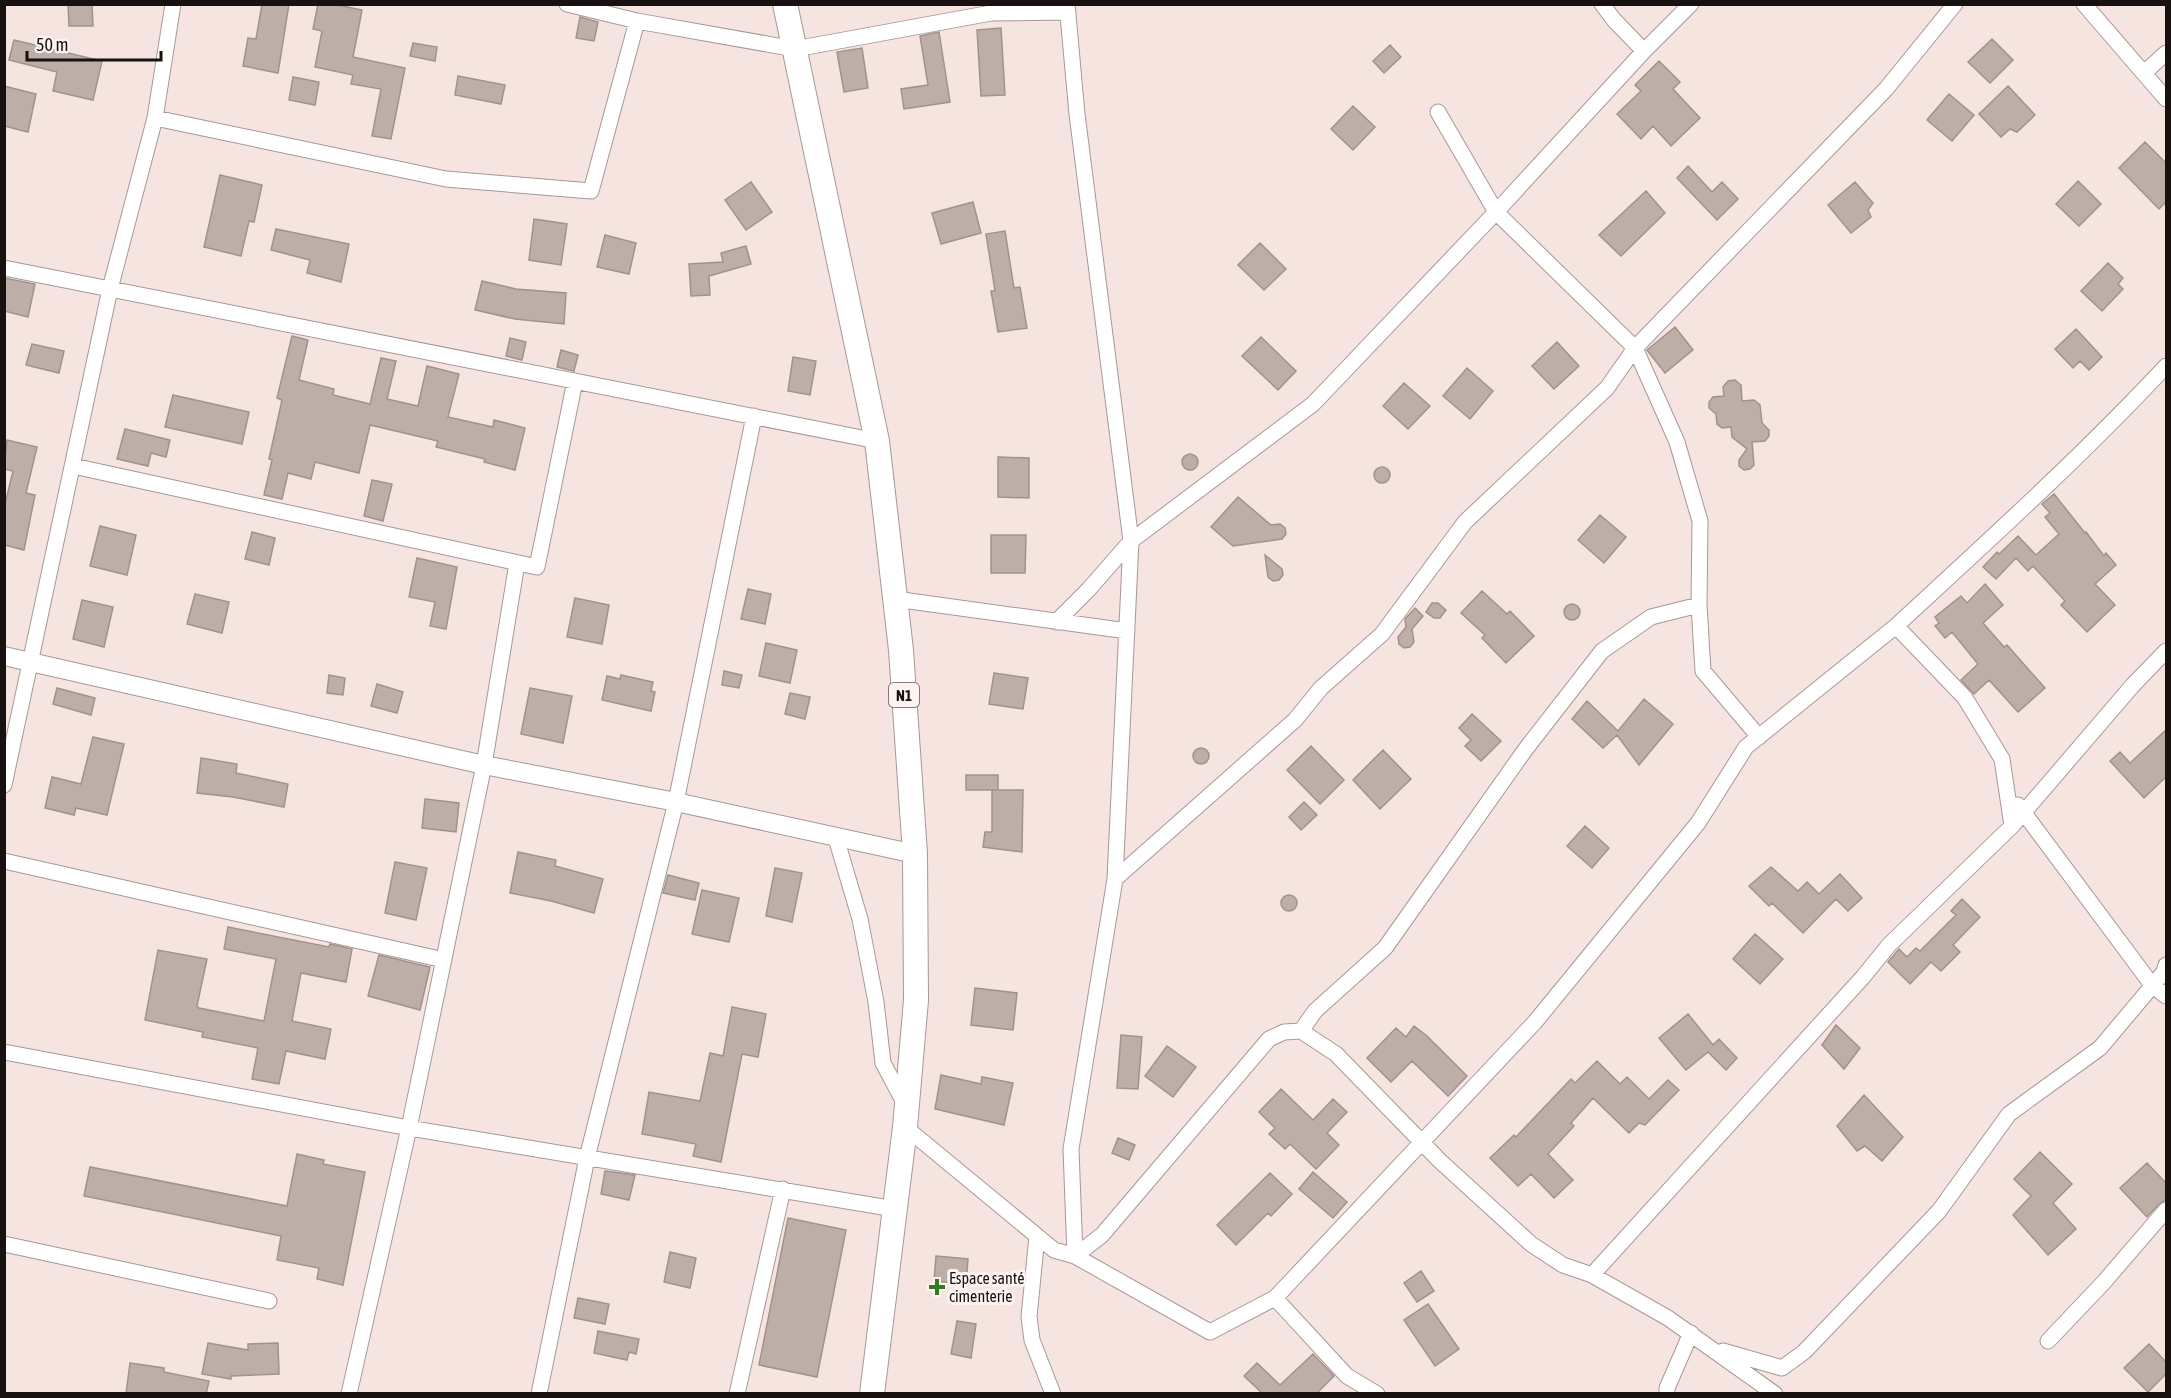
<svg xmlns="http://www.w3.org/2000/svg" width="2171" height="1398" font-family="'Asap Condensed',sans-serif">
<rect width="100%" height="100%" fill="#f5e4e0"/>
<!-- building -->
<path fill="#bdafa7" stroke="#a1938b" stroke-width="1.5" d="M68,4H92L93,26H69Z
M262,4H289L278,73L243,66L248,38L256,39Z
M318,4H333L362,10L353,57L405,68L391,139L372,136L381,89L351,84L353,75L315,67L322,31L313,29Z
M580,17L598,22L594,41L576,38Z
M1001,28L1005,95L981,96L977,30Z
M939,32L950,102L904,109L901,89L928,85L920,36Z
M1992,39L2013,60L1990,83L1968,62Z
M14,40L102,61L93,100L53,91L57,72L9,60Z
M413,43L437,47L435,61L410,56Z
M1390,45L1401,57L1384,73L1373,61Z
M862,48L868,88L844,92L837,52Z
M1659,61L1680,82L1673,89L1700,118L1671,146L1653,126L1641,139L1617,114L1641,91L1635,85Z
M458,76L505,85L501,104L455,95Z
M293,77L319,82L315,105L289,100Z
M4,86L36,94L28,132L4,126Z
M2008,86L2035,115L2017,132L2010,129L2001,137L1979,114Z
M1949,94L1974,115L1952,141L1927,120Z
M1353,106L1375,127L1353,150L1331,129Z
M2145,142L2166,163V202L2159,209L2119,168Z
M1688,166L1712,192L1722,182L1738,199L1717,220L1677,178Z
M220,175L262,185L254,222L249,221L241,256L204,247Z
M2078,181L2101,204L2079,226L2056,204Z
M751,182L772,212L746,230L725,200Z
M1855,182L1873,203L1868,210L1871,217L1851,233L1828,205Z
M1646,191L1665,213L1621,256L1599,235Z
M973,202L981,233L941,244L932,213Z
M534,219L567,224L561,265L529,260Z
M276,229L349,244L341,282L307,273L310,260L271,250Z
M1005,231L1014,288L1020,287L1027,328L998,332L991,291H995L986,234Z
M605,235L636,243L629,274L597,267Z
M1260,243L1286,269L1264,290L1238,265Z
M746,246L751,264L709,276L710,295L691,296L689,264L723,262L721,253Z
M2108,263L2123,278L2118,284L2123,289L2102,311L2081,291Z
M4,278L35,284L28,317L4,311Z
M482,281L516,289L566,293L564,324L515,319L475,310Z
M1675,327L1693,350L1665,373L1647,350Z
M2076,329L2102,357L2089,370L2080,361L2073,368L2055,349Z
M292,336L308,340L299,380L334,389L333,395L370,404L381,358L396,361L387,399L418,406L427,366L459,374L448,417L493,427L494,420L525,428L515,470L484,462L485,459L436,447L438,441L370,425L359,473L315,462L311,479L288,473L282,499L264,495L272,460L269,459L282,400L277,398Z
M1261,337L1296,371L1278,390L1242,356Z
M510,338L526,342L522,360L506,356Z
M1557,342L1579,366L1554,389L1532,366Z
M32,344L64,351L59,373L26,365Z
M561,350L578,355L574,371L557,367Z
M793,357L816,361L810,395L788,391Z
M1467,368L1493,391L1470,419L1443,396Z
M1735,380L1741,385L1742,401L1754,400L1760,405L1762,423L1769,430V436L1765,441L1752,442L1754,465L1750,469L1744,470L1739,466V460L1747,449L1732,437L1731,427L1722,428L1717,424L1716,414L1709,408V402L1713,397L1724,396L1723,387L1728,381Z
M1404,383L1430,406L1408,429L1383,406Z
M173,395L249,412L242,444L165,427Z
M125,429L170,440L166,457L151,453L148,466L117,459Z
M7,440L37,447L26,493L35,495L24,550L4,545V508L13,471L4,469Z
M1182 462a8 8 0 1 1 16 0a8 8 0 1 1-16 0Z
M998,457L1029,458V498L998,497Z
M1374 475a8 8 0 1 1 16 0a8 8 0 1 1-16 0Z
M372,480L392,484L383,521L364,516Z
M2054,494L2085,533L2086,532L2104,556L2106,553L2116,565L2095,584L2115,605L2087,632L2061,605L2065,601L2033,566L2028,571L2016,558L1996,579L1983,567L1997,552L1999,554L2018,536L2036,555L2059,534L2045,517L2050,513L2042,504Z
M1238,497L1271,525L1280,524L1285,528L1286,534L1282,539L1233,546L1211,527Z
M1600,515L1626,537L1604,563L1578,540Z
M100,526L136,535L127,575L90,566Z
M252,532L275,538L269,565L245,559Z
M991,535H1026L1025,573H991Z
M1265,555L1282,569L1283,575L1279,580L1273,581L1268,577Z
M417,558L457,567L446,629L430,626L435,602L409,597Z
M1985,584L2003,605L1983,623L2004,647L2007,645L2045,688L2018,712L1989,680L1974,694L1961,680L1978,664L1952,632L1945,638L1935,626L1939,623L1935,617L1961,596L1967,603Z
M748,589L771,594L765,624L741,619Z
M1482,591L1507,614L1510,611L1534,636L1506,663L1482,638L1485,635L1461,613Z
M195,594L229,602L222,633L187,624Z
M575,598L609,605L602,644L567,637Z
M82,600L113,607L104,647L73,639Z
M1432,603H1438L1446,610L1440,618H1434L1426,612Z
M1564 612a8 8 0 1 1 16 0a8 8 0 1 1-16 0Z
M1415,608L1423,616L1412,629L1414,642L1410,647L1404,648L1399,644L1398,637L1406,627L1405,619Z
M766,643L797,650L790,683L759,676Z
M724,671L742,675L739,688L722,685Z
M994,673L1028,678L1023,709L989,704Z
M329,675L345,678L343,695L327,693Z
M621,675L653,682L651,691L655,692L651,711L602,700L607,676L620,679Z
M377,684L403,692L397,713L371,706Z
M57,688L95,698L91,715L53,704Z
M530,688L572,696L563,743L521,734Z
M790,693L810,697L805,719L785,714Z
M1644,699L1673,724L1639,765L1617,735L1603,748L1572,719L1587,701L1618,731Z
M1472,714L1501,741L1481,761L1465,746L1471,740L1459,728Z
M2166,730V777L2144,798L2110,761L2120,752L2130,763Z
M93,737L124,744L107,815L76,808L74,815L45,808L52,777L81,784Z
M1311,746L1344,780L1320,804L1287,770Z
M1193 756a8 8 0 1 1 16 0a8 8 0 1 1-16 0Z
M1383,750L1411,779L1380,809L1353,780Z
M201,758L237,764L236,773L288,784L284,807L233,797L197,793Z
M966,775H998V790H966Z
M992,790H1023L1022,852L983,847L985,832H992Z
M425,799L459,803L456,832L422,828Z
M1304,802L1317,815L1301,830L1289,817Z
M1585,826L1609,848L1592,868L1567,846Z
M518,852L556,860L555,866L603,879L594,913L551,901L510,893Z
M395,862L427,868L416,920L385,913Z
M1771,867L1798,891L1807,882L1819,894L1840,874L1862,898L1848,911L1836,899L1803,933L1772,903L1769,906L1749,886Z
M775,868L802,873L792,922L766,916Z
M668,875L699,883L695,900L663,893Z
M702,890L739,898L729,942L692,934Z
M1281 903a8 8 0 1 1 16 0a8 8 0 1 1-16 0Z
M1962,899L1980,917L1953,945L1960,952L1941,971L1931,962L1910,984L1888,962L1899,949L1907,957L1916,948L1920,951L1956,915L1951,911Z
M228,927L329,947L330,944L352,949L346,982L301,973L292,1021L331,1029L325,1059L286,1051L279,1084L252,1079L258,1048L202,1037L203,1032L145,1020L158,950L207,959L197,1006L199,1008L264,1021L276,959L224,949Z
M1755,934L1783,959L1760,984L1733,959Z
M379,955L430,967L420,1010L368,996Z
M975,988L1017,993L1013,1030L971,1025Z
M732,1007L766,1014L758,1057L742,1054L721,1162L693,1156L696,1144L642,1134L649,1092L700,1101L710,1053L723,1056Z
M1688,1014L1713,1045L1719,1039L1737,1058L1726,1070L1708,1052L1686,1070L1659,1038Z
M1836,1025L1860,1048L1844,1069L1822,1045Z
M1414,1026L1427,1036L1467,1076L1448,1096L1412,1061L1391,1082L1367,1058L1396,1028L1406,1037Z
M1121,1035L1142,1037L1138,1089L1117,1088Z
M1167,1046L1196,1067L1173,1097L1145,1076Z
M1597,1061L1620,1084L1627,1077L1649,1099L1668,1080L1679,1090L1645,1125L1639,1123L1629,1133L1593,1098L1571,1123L1574,1126L1548,1154L1573,1180L1554,1198L1531,1174L1518,1186L1490,1158L1514,1135L1516,1137L1571,1079L1575,1083Z
M941,1075L981,1084L982,1077L1013,1083L1004,1125L935,1109Z
M1281,1089L1313,1120L1333,1099L1347,1112L1327,1133L1339,1145L1316,1169L1290,1144L1285,1149L1269,1134L1275,1128L1259,1112Z
M1864,1095L1903,1137L1882,1161L1865,1146L1857,1151L1837,1126Z
M1118,1138L1135,1145L1129,1160L1112,1153Z
M2040,1152L2072,1184L2053,1203L2076,1229L2048,1255L2013,1215L2031,1196L2014,1179Z
M297,1154L324,1160L323,1164L365,1172L343,1285L317,1279L319,1268L277,1260L281,1236L84,1196L90,1167L287,1206Z
M2147,1163L2166,1183V1199L2159,1204L2147,1217L2120,1188Z
M605,1171L635,1175L629,1200L601,1194Z
M1313,1172L1347,1202L1333,1218L1299,1189Z
M1270,1173L1292,1194L1271,1216L1268,1213L1236,1245L1217,1225Z
M788,1218L846,1230L817,1377L759,1365Z
M670,1252L696,1258L690,1288L664,1282Z
M936,1256L968,1259L966,1284L934,1281Z
M1421,1271L1434,1291L1417,1302L1404,1283Z
M578,1298L609,1304L605,1324L574,1318Z
M1428,1304L1459,1349L1435,1366L1404,1320Z
M957,1321L976,1324L971,1358L951,1354Z
M598,1331L639,1339L636,1354L629,1352L627,1360L594,1353Z
M208,1343L248,1350V1344L278,1343L279,1374L231,1376V1379L202,1374Z
M2149,1344L2166,1362V1374L2148,1392L2124,1368Z
M1313,1354L1334,1376L1316,1394H1263L1244,1376L1257,1363L1280,1385Z
M130,1363L164,1368V1372L209,1381L206,1394H126Z"/>
<g fill="none" stroke-linecap="round" stroke-linejoin="round">
<!-- minor casing -->
<g stroke="#a89895" stroke-width="17">
<path id="minor" d="M567,4L637,21L795,49L991,13L1068,12
M1067,4L1077,114L1131,541L1115,879L1071,1149L1075,1256L1210,1332L1275,1298L1535,1022L1698,823L1746,747L1896,626L1965,698L2002,759L2012,826
M1602,4L1614,20L1644,51
M2084,4L2166,99
M2145,72L2166,53
M1438,112L1496,212L1635,348L1677,442L1700,521L1699,605L1703,671L1759,737
M155,118L446,179L591,191L637,21
M4,268L877,441
M73,466L537,567L575,381
M895,599L1127,631
M1056,622L1089,589L1131,541L1313,404L1496,212L1644,51L1691,4
M1896,626C1988,541 2081,457 2166,366
M4,785L110,289L155,118L173,4
M2018,805L2152,985L2166,996
M836,838L860,919L876,1002L883,1063L906,1106
M4,861L444,960
M1115,879L1295,720L1321,688L1382,634L1465,522L1607,388L1635,348L1886,89L1955,4
M1301,1031L1315,1011L1385,948L1525,750L1602,651L1651,617L1699,605
M4,1052L409,1128L895,1209
M905,1127L1054,1250L1075,1256L1102,1235L1269,1039L1284,1032L1301,1031L1336,1054L1440,1161L1531,1244L1563,1265L1592,1275L1668,1318L1775,1394
M1037,1236L1029,1317L1032,1340L1053,1394
M4,1244L269,1301
M1592,1275L1863,977L1889,945L2012,826L2133,685L2166,651
M1275,1298L1347,1376L1377,1394
M2048,1341L2104,1282L2166,1210
M1723,1351L1782,1368L1804,1352L1939,1211L2009,1114L2100,1048L2164,972L2166,965
M349,1394L409,1128L484,765L517,563
M539,1394L587,1158L676,802L754,416
M737,1394L783,1189
M1667,1394V1388L1691,1333"/>
</g>
<!-- tertiary casing -->
<g stroke="#a89895" stroke-width="20">
<path id="tertiary" d="M4,656L484,765L676,802L915,854"/>
</g>
<!-- trunk casing -->
<g stroke="#a89895" stroke-width="26">
<path id="trunk" d="M785,4L877,441L901,650L915,854L916,1000L905,1127L872,1394"/>
</g>
<!-- minor -->
<use href="#minor" stroke="#fff" stroke-width="15"/>
<!-- tertiary -->
<use href="#tertiary" stroke="#fff" stroke-width="18"/>
<!-- trunk -->
<use href="#trunk" stroke="#fff" stroke-width="24"/>
</g>
<!-- markers -->
<path fill="#327a1e" stroke="#fdf3f1" stroke-width="2" d="M934 1278h6v6h6v6h-6v6h-6v-6h-6v-6h6z"/>
<g text-anchor="middle" dominant-baseline="central" stroke-width="6" stroke-linejoin="round" paint-order="stroke">
<!-- shield labels -->
<rect fill="#fdf3f1" stroke="#5c5554" stroke-width="1.5" x="889" y="683" width="30" height="24" rx="4.5"/>
<g font-size="15" font-weight="bold" fill="#171110">
<text x="904" y="695">N1</text>
</g>
<!-- poi labels -->
<g font-size="16" fill="#171110" stroke="#fdf3f1" text-anchor="start">
<text x="949" y="1278">Espace santé<tspan x="949" dy="18">cimenterie</tspan></text>
</g>
</g>
<!-- border -->
<rect width="2171" height="1398" fill="none" stroke="#171110" stroke-width="12"/>
<!-- scale -->
<path d="M27 51v9h134v-9" fill="none" stroke="#171110" stroke-width="3"/>
<text x="36" y="51" font-size="18" fill="#171110" stroke="#fdf3f1" stroke-width="4.5" paint-order="stroke">50 m</text>
</svg>
